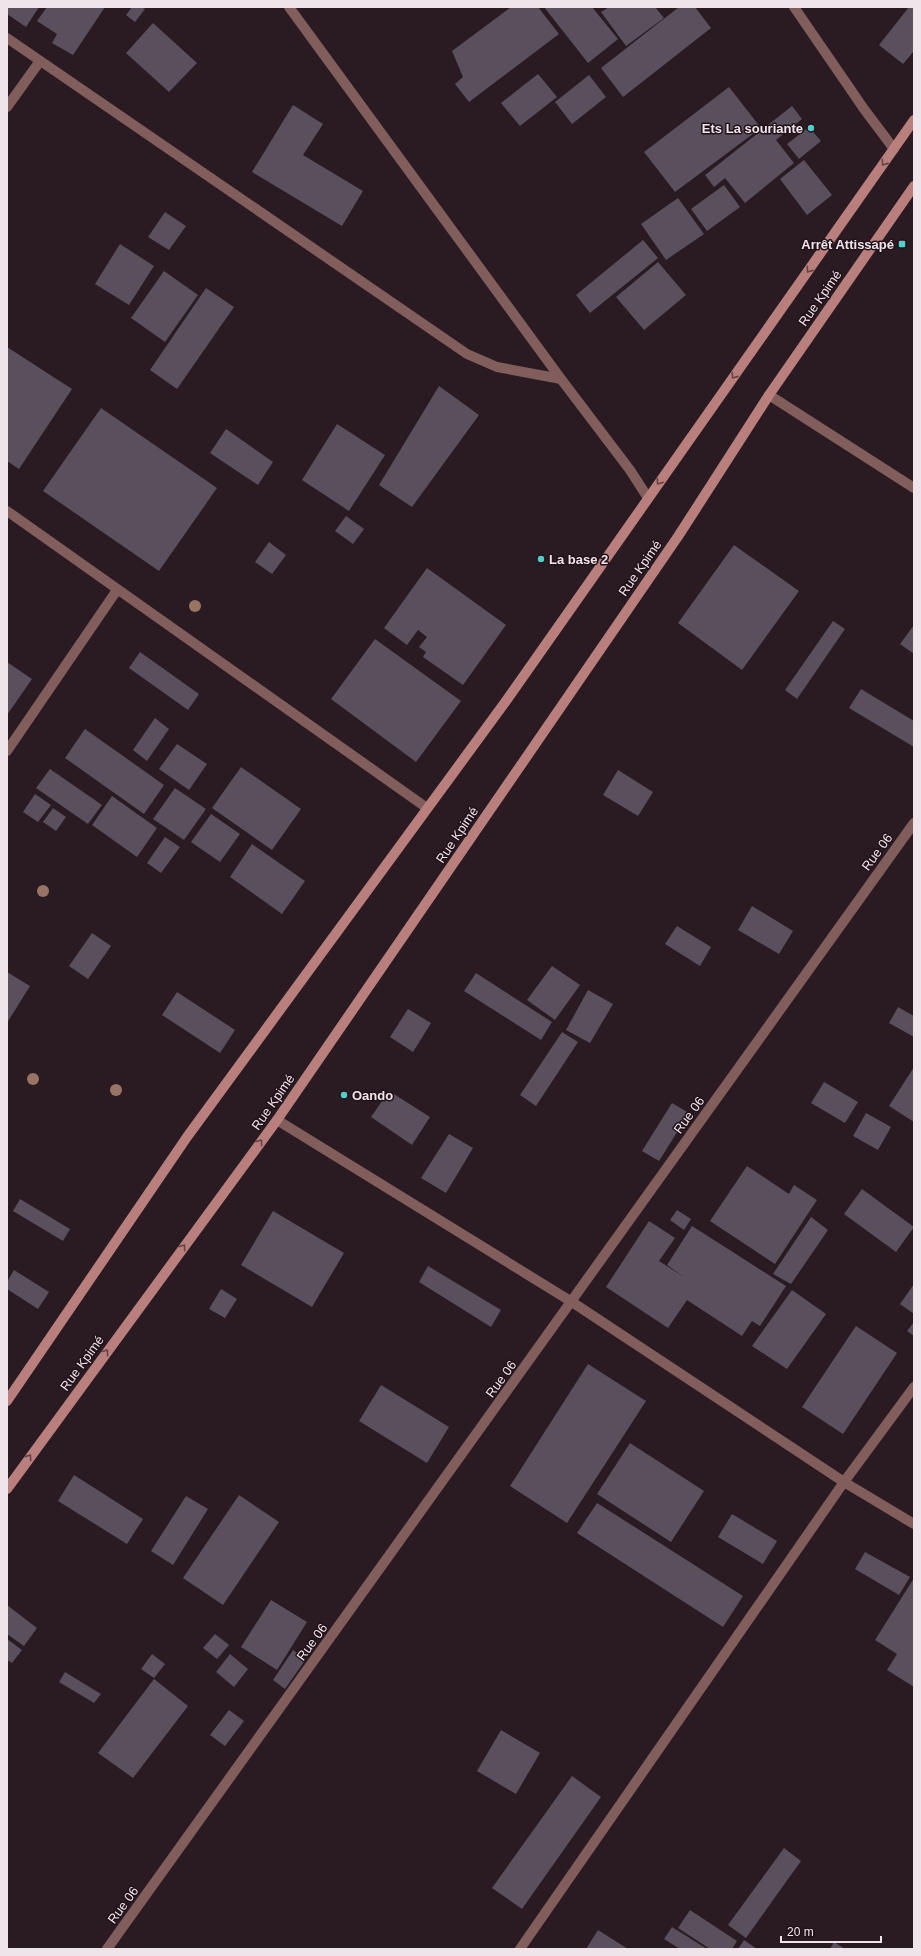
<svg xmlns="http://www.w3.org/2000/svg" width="921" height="1956" font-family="Arial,sans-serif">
<rect width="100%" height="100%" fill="#2a1b22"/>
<!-- building -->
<path fill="#594f5d" d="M7,7H39L26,27L7,14Z
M47,7H105L73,55L52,43L57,34L37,21Z
M132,7H142L145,9L135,22L126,15Z
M511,7H538L559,34L469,102L455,84L463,77L452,51Z
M544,7H592L618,39L588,63Z
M609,7H655L664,18L626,46L601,12Z
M679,7H695L711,28L623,97L601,68Z
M909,7H914V51L903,64L879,45Z
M153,23L197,63L169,92L126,53Z
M538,74L557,97L520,126L501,103Z
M589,75L606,97L572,124L555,102Z
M729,87L761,128L675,192L644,152Z
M293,105L323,124L303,155L363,191L342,226L252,172Z
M792,106L802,119L776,140L794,163L745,203L725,178L714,187L705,175Z
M809,127L821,141L799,159L787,144Z
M804,160L832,195L807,215L780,179Z
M724,185L740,207L707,231L691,209Z
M678,198L704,234L666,260L641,224Z
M165,212L186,226L169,250L148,237Z
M643,240L658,258L590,313L576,295Z
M120,244L154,266L129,305L95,284Z
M658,262L686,295L644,330L616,297Z
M164,271L198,295L165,342L131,318Z
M206,288L234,307L177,389L150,370Z
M7,347L72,389L19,469L7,461Z
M439,386L479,415L412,507L379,485Z
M101,408L217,488L159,571L43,491Z
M337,424L385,455L349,511L302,480Z
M226,429L273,462L258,485L210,453Z
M346,516L364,529L353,544L335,531Z
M269,542L286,555L272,574L255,562Z
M734,545L799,591L742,670L678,623Z
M427,568L506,625L463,685L423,657L426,652L419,647L427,637L418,630L407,645L384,628Z
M833,621L845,629L797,699L785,690Z
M914,625V654L900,644Z
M375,639L461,701L416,762L331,699Z
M140,652L199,694L188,710L129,668Z
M7,662L32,679L7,715Z
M861,689L914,721V747L849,708Z
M155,718L169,729L147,761L133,750Z
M85,729L164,785L144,814L65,758Z
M177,744L207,764L189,790L159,769Z
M241,767L301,809L272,850L212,808Z
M50,769L102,805L88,824L36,788Z
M618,770L653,792L638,816L603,795Z
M175,788L206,809L184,840L153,819Z
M35,794L51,805L38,822L23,812Z
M112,796L157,828L137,857L92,825Z
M53,808L66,817L56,831L43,822Z
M211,814L240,834L220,862L191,842Z
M165,837L180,847L161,873L147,863Z
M252,844L305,881L282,914L230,877Z
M752,906L793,931L779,954L738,930Z
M677,926L711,947L700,966L665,944Z
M92,933L111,946L88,979L69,966Z
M552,966L580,985L555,1020L527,1000Z
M7,972L30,986L7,1023Z
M476,973L552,1022L541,1040L464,991Z
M588,990L613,1004L590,1043L566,1030Z
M177,992L235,1030L220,1053L162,1015Z
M898,1007L914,1016V1037L889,1023Z
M408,1009L431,1023L413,1052L390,1037Z
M562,1032L578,1042L536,1106L520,1095Z
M914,1067V1122L889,1106Z
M824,1082L858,1102L845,1123L811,1103Z
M389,1091L430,1117L412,1145L371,1117Z
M672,1103L689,1113L659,1161L642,1151Z
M866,1113L891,1127L878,1150L853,1136Z
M449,1134L473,1148L446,1193L421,1178Z
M747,1166L789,1194L794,1185L817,1200L775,1264L710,1221Z
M862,1189L914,1227L896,1252L844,1214Z
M20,1199L70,1229L63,1241L13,1211Z
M677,1210L691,1219L684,1230L670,1220Z
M273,1211L344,1253L312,1307L241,1265Z
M811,1217L828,1230L791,1284L773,1274Z
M649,1221L675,1238L659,1261L684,1277L667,1265L692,1226L786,1286L760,1326L752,1321L742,1336L687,1300L668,1328L606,1287Z
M428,1266L501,1310L491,1327L419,1282Z
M14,1270L49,1292L38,1309L7,1289V1282Z
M914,1284V1314L900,1304Z
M221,1289L237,1299L225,1318L209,1309Z
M792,1290L826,1314L787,1369L752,1346Z
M914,1322V1336L907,1331Z
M856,1326L897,1353L843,1434L802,1407Z
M588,1364L646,1401L567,1523L510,1486Z
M381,1385L449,1427L427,1463L359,1421Z
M630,1443L704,1491L671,1542L597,1494Z
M74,1475L143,1519L127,1544L58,1501Z
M239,1495L279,1522L223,1605L183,1578Z
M186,1496L208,1509L173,1565L151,1551Z
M597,1503L743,1596L723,1627L577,1533Z
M732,1514L777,1541L763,1564L718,1537Z
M865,1552L910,1577L899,1595L855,1569Z
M914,1578V1687L887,1670L897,1654L875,1640Z
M271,1600L307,1622L277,1670L241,1647Z
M7,1605L37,1628L24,1646L7,1634Z
M215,1634L229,1645L217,1659L203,1648Z
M7,1639L22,1650L12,1663L7,1660Z
M293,1650L306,1659L285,1689L273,1680Z
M152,1654L165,1664L154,1678L141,1669Z
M230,1654L248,1669L234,1687L216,1672Z
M65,1672L101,1694L94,1703L59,1682Z
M154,1679L188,1706L133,1778L98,1753Z
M229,1710L244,1721L225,1746L210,1735Z
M501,1730L540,1753L516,1794L477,1771Z
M572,1776L601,1797L522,1909L492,1888Z
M784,1848L801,1861L746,1938L728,1925Z
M690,1910L737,1941L732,1949H710L678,1928Z
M672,1927L707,1949H680L664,1939Z
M598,1930L628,1949H586Z
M744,1940L757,1949H738Z
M834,1942L845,1949H830Z"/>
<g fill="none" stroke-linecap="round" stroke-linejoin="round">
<!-- street -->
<path stroke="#815d5c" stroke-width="10" d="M289,7L561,379L630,470L648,498
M794,7L864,109L894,149
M7,38L467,354L497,367L561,379
M7,107L40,61
M769,395L914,488
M7,511L427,808
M7,751L117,590
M277,1120L572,1302L844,1482L914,1524
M107,1949L914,823
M520,1949L844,1482L914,1387"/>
<!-- secondary -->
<path stroke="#b97f7d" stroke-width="10" d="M7,1401L187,1137L506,701L914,120
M7,1489L277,1120L679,535L769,395L914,186"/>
</g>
<!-- trees -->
<g fill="#987465">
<circle cx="195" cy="606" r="6"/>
<circle cx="43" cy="891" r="6"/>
<circle cx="33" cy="1079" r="6"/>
<circle cx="116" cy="1090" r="6"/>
</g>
<!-- one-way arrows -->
<defs><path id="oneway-chevron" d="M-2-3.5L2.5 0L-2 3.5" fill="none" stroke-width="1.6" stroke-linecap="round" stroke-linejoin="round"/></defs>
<g stroke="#654346">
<use href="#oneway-chevron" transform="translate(884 163) rotate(125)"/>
<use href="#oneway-chevron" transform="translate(809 270) rotate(125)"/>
<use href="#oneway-chevron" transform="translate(734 376) rotate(125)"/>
<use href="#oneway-chevron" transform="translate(659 482) rotate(125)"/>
<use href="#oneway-chevron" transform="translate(260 1142) rotate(-54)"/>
<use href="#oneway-chevron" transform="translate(183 1247) rotate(-54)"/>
<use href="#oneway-chevron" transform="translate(106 1352) rotate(-54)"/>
<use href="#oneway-chevron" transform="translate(29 1457) rotate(-55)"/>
</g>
<!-- markers -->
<g fill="#53cdca" stroke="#211219" stroke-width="1.5">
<circle cx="811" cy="128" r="4"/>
<rect x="898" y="240" width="8" height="8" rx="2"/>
<circle cx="541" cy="559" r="4"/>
<circle cx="344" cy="1095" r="4"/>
</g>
<g text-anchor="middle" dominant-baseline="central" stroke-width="3" stroke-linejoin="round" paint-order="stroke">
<!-- poi labels -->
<g font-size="13" font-weight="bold" fill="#efe4e9" stroke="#211219" text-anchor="end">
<text x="803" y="128">Ets La souriante</text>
<text x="894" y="244">Arrêt Attissapé</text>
<text x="549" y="559" text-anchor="start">La base 2</text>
<text x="352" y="1095" text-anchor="start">Oando</text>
</g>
<!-- street labels -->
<g font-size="13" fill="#efe4e9" stroke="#211219">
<text transform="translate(820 298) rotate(-55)">Rue Kpimé</text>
<text transform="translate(640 568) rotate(-55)">Rue Kpimé</text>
<text transform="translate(457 835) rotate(-56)">Rue Kpimé</text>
<text transform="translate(877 852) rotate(-54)">Rue 06</text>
<text transform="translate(273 1102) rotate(-55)">Rue Kpimé</text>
<text transform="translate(689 1115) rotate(-54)">Rue 06</text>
<text transform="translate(82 1363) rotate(-54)">Rue Kpimé</text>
<text transform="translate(501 1379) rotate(-54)">Rue 06</text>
<text transform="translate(312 1642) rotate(-54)">Rue 06</text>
<text transform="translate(123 1905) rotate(-54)">Rue 06</text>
</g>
</g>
<!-- border -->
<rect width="921" height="1956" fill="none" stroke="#efe4e9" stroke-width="16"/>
<!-- scale -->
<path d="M781 1936v6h100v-6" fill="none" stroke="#efe4e9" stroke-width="2"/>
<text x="787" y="1936" font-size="12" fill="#efe4e9" stroke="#211219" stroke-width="3" paint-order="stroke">20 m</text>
</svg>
